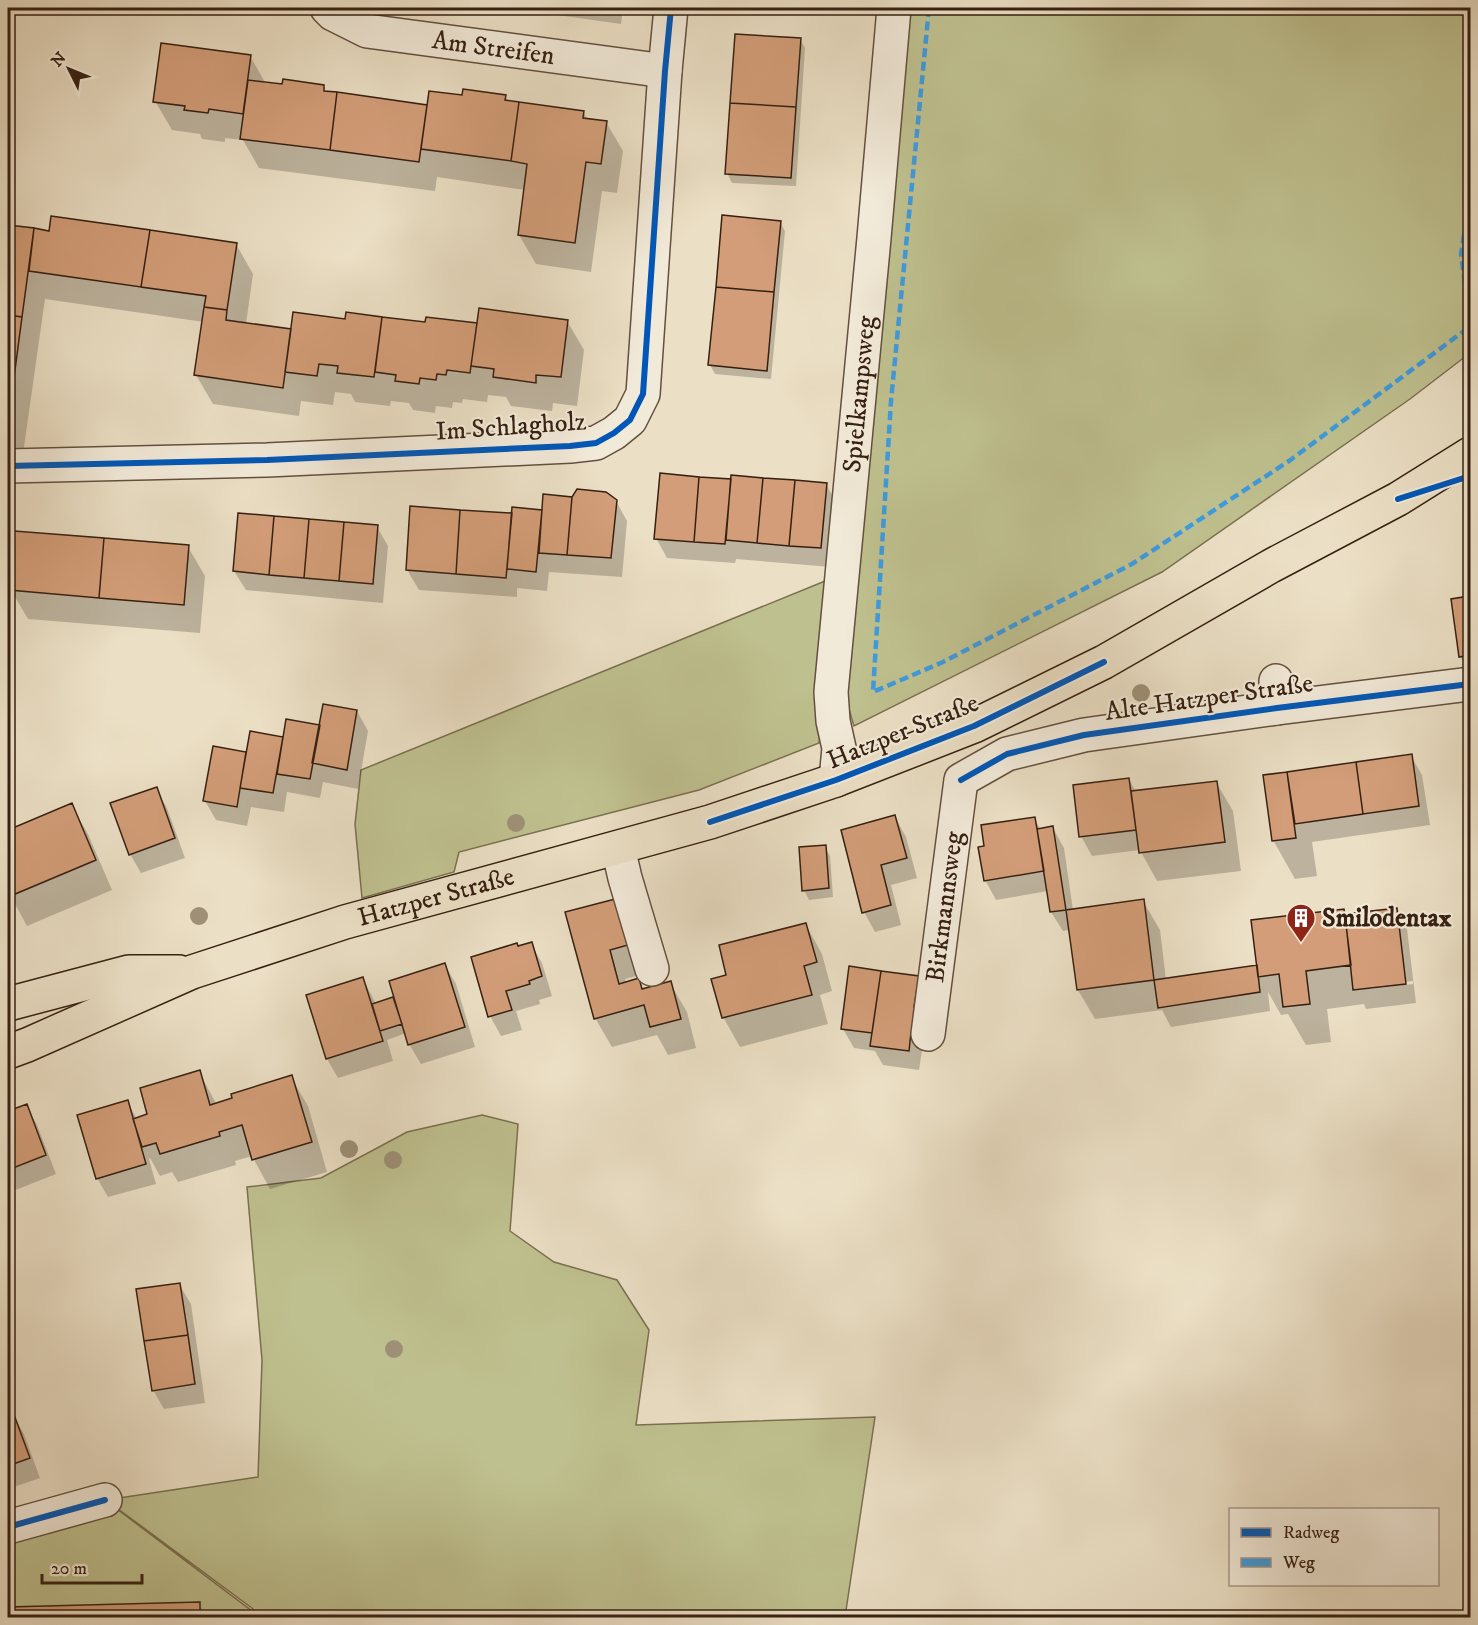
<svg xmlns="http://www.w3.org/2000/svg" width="1478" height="1625" font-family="'IM FELL DW Pica',serif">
<rect width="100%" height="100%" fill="#ebdfc5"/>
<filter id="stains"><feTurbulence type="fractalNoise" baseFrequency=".00333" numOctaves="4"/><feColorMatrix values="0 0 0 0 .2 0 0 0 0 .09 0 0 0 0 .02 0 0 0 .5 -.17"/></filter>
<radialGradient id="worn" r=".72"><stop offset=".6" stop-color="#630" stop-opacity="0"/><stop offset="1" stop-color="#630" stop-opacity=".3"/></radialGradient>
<!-- green -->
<path fill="#bfc08f" stroke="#7a7050" stroke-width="1.5" d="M901,8H1470V353L1410,399L1162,572L854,726L843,689Z
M835,577L819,743L699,790L459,852L454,872L362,898L355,824L361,770Z
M482,1115L518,1124L510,1231L554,1262L617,1280L649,1330L636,1425L875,1417L845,1617H264L106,1500L258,1477L262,1360L247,1187L321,1178L407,1132Z
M105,1500L260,1617H8V1531Z"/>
<!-- shadow -->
<path fill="#0003" fill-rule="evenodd" d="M540,8H623L621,24L543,13Z
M735,8H798V13Z
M800,39L805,48L796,186L732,183L727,173Z
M250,56L266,84L323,86L327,93L428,106L463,97L505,96L509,102L583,112L588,120L606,122L623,151L617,193L602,191L591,272L536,264L519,235L525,190L437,177L435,191L259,168L243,140L225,138V142L202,139L200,134L172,130L155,101Z
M780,222L785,231L771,379L715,374L710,365Z
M8,226L50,233L236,244L253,274L246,324L292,330L346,321L347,314L427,324L478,325L567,321L584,350L577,406L553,403L552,411L511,406L506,397L488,395L487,402L463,399L462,403L453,402L452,408L436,406L435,413L413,410L409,403L391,401L390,406L355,402L351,394L335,392L333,405L301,401L299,416L213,404L196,375L204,322L45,299L22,461L8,459Z
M732,481L826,484L837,504L831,567L736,559L735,563L667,558L656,538Z
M616,501L627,521L622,577L549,572L547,591L517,588V597L419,590L407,570L513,515Z
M377,527L388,546L383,603L246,590L234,571Z
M188,547L205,576L200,633L28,619L11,590Z
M1470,598V674L1460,656L1452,600Z
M357,711L368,731L358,789L323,782L320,798L287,792L284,812L251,807L247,826L216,820L205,801L214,748L247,753L251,733L284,739Z
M1411,756L1422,775L1430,825L1312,842L1317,876L1295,879L1273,840L1264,776Z
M1129,779L1136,792L1216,782L1233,811L1241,871L1157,881L1140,850L1092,856L1081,836Z
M156,789L167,808L185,858L141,873L130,854Z
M71,805L88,834L112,890L27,926L8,891V831Z
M895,817L906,837L917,878L891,885L901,925L875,932L864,912Z
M1034,818L1041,830L1053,828L1064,848L1073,910L1143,901L1160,930L1166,980L1258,966L1343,911L1346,915L1396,909L1407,929L1416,1003L1366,1009L1364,1004L1327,1009L1331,1042L1306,1045L1288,1014L1281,1015L1268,992L1270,1011L1171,1027L1162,1010L1095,1019L1078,990L1070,930L1063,931L1051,912L1048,891L996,900L985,880L986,847ZM1413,981V984L1370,989V986Z
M825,847L830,856L833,897L809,900L804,890Z
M623,899L651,972L625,979L626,983L638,980L644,990L670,983L687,1012L696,1048L668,1055L657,1035L612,1047L595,1018L567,913Z
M806,925L822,954L832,991L820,995L828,1024L740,1047L723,1017L728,976Z
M531,944L542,963L552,996L539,1000L540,1004L516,1011L522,1030L501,1036L490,1016L518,947Z
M445,965L456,984L475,1047L421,1064L409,1044L406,1033L387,1040L393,1061L338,1078L327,1059L307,996L363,979L376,1004L392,998L396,1006Z
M918,978L931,1030L928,1051L922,1050L919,1070L883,1065L875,1051L854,1048L843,1029Z
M199,1072L217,1105L291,1077L308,1106L327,1172L270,1189L252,1156L235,1161L236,1165L178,1182L172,1172L160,1176L150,1158L149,1159L156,1184L108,1197L97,1178L127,1102L137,1119L149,1115Z
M26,1105L37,1125L56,1174L8,1193V1112Z
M179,1284L191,1304L205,1403L164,1409L153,1390Z
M13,1414L24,1434L40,1478L8,1489V1416Z
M199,1604L207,1618H8V1609Z"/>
<!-- building -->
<path fill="#d29d78" stroke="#362012" stroke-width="1.5" d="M735,34L801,38L796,107L730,103Z
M161,43L251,55L243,114L209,109L208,113L184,110L185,106L153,102Z
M283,79L324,85V91L337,92L330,150L240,139L248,80L282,84Z
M463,89L506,95L505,100L519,102L511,161L421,149L429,91L462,95Z
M337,92L427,105L419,162L330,150Z
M519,102L584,111L583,118L607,121L601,164L586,162L575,243L518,235L527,164L511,161Z
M730,103L796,107L791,178L725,174Z
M722,215L781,221L774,292L716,287Z
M51,216L150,230L141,287L29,271L34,228L49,231Z
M8,225L34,228L22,317L8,315Z
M150,230L237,243L227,310L204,307L206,296L141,287Z
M716,287L774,292L767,371L708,365Z
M204,307L227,310L226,320L291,329L283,388L194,375Z
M479,308L568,320L561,377L536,375V383L493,377L494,369L471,366Z
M293,312L345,319L346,312L382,317L374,377L337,373L338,366L319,364L317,376L285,372Z
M8,315L22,317L8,423Z
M382,317L425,322L426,317L477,323L470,373L447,370L446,375L437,374L436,380L420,378L419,384L395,381L396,375L375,372Z
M660,473L699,477L694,542L654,539Z
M731,475L763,478L757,543L726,540Z
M699,477L731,479L725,544L694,542Z
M763,478L795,480L789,546L757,543Z
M795,480L827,483L821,548L789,546Z
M577,489L606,492L617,500L611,558L567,555L572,497Z
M543,494L572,497L567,555L539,553Z
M410,506L460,510L456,574L406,570Z
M512,507L542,510L536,572L507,569Z
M460,510L512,513L506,578L456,574Z
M238,513L274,516L269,575L233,571Z
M274,516L309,519L304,578L269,575Z
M309,519L344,522L339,581L304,578Z
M344,522L378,525L373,584L339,581Z
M14,531L104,538L99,598L9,590Z
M104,538L189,545L184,605L99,598Z
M1470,596V655L1459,657L1451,599Z
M323,704L357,710L347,770L312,763Z
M286,719L320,725L310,779L277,774Z
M250,731L283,737L273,793L240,788Z
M213,746L246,752L237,807L203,801Z
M1412,754L1419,806L1363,814L1356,762Z
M1356,762L1363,814L1295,824L1287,772Z
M1287,772L1296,838L1272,841L1263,775Z
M1129,778L1136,830L1079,837L1073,785Z
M1217,781L1225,842L1139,853L1131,791Z
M157,787L175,838L129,855L110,803Z
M72,803L96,860L8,897V830Z
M895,815L907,858L881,865L891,905L862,913L841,830Z
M1035,817L1044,871L984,881L978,847L984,846L981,825Z
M1053,826L1066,910L1050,912L1037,829Z
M826,845L829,888L802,891L799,847Z
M623,897L635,943L610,950L619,984L639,978L642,989L671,981L681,1019L650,1027L644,1005L594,1019L565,912Z
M1144,899L1154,980L1077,990L1066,910Z
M1397,908L1406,984L1353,990L1345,914Z
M1344,909L1351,965L1306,971L1310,1004L1283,1007L1279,974L1258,977L1251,920Z
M806,923L817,962L804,966L812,995L722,1018L711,979L726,975L719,945Z
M532,942L542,976L529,981L530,984L506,991L512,1010L488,1017L471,957L517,943L518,946Z
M445,963L465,1027L408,1045L389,981Z
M1257,965L1260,992L1158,1008L1154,980Z
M849,966L881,971L872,1033L841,1029Z
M881,971L919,976L914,1007L921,1009L918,1033L911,1032L909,1051L870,1046Z
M363,977L383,1041L326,1059L306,995Z
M393,997L402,1024L380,1031L372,1004Z
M200,1070L210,1105L232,1098L231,1094L292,1075L312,1142L252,1160L242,1125L219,1132L220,1136L160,1154L156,1143L142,1147L133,1119L147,1114L140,1088Z
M128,1100L146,1164L96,1179L77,1115Z
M27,1104L46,1155L8,1170V1111Z
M180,1283L188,1335L144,1341L136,1289Z
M188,1335L195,1384L152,1391L144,1341Z
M13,1412L30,1458L8,1466V1414Z
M200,1602V1618H8V1607Z"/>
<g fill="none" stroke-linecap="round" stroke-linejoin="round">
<!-- minor casing -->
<g stroke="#63503f" stroke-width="36">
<g id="minor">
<path id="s1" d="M327,8L333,14L367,31L665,71"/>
<path d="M8,466L267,460L570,446L596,443L614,433L630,420L643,394L665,71L671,8"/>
<path d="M1276,681L1277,708"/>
<path id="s2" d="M836,780L839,748L833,721L831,692L874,238L894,8"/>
<path d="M618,848L625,878L652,969"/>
<path id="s3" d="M928,1034L961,780L1007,754L1084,735L1277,708L1470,684"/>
<path d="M8,1527L105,1500"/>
</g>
</g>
<!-- major casing -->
<g stroke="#362012" stroke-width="36">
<g id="major">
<path d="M8,1004L129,972H179"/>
<path id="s4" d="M8,1052L27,1045L192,972L345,922L710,822L836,780L974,726L1104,662L1271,566L1398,499L1470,454"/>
</g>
</g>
<!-- minor -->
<use href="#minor" stroke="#f2ead9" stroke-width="33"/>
<!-- major -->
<use href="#major" stroke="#ebdfc5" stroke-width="33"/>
<!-- quiet -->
<path stroke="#3e9bde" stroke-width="4.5" stroke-dasharray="9 4.5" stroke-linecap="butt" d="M929,8L891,401L873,692L943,662L1132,564L1289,461L1468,328V306L1461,254L1470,198"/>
<!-- cycleway casing -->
<g stroke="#f2ead9" stroke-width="10">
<path id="cycleway" d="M8,466L267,460L570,446L596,443L614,433L630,420L643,394L665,71L671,8
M1398,499L1470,476
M961,780L1007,754L1084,735L1277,708L1470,684
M710,822L836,780L974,726L1104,662
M8,1527L105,1500"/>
</g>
<!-- cycleway -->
<use href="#cycleway" stroke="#0057b8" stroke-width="6"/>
</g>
<!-- trees -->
<g fill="#9e9077">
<circle cx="1141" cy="693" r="9"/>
<circle cx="516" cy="823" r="9"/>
<circle cx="199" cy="916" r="9"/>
<circle cx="349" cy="1149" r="9"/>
<circle cx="393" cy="1160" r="9"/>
<circle cx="394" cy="1349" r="9"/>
</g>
<!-- icons -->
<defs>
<g id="building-pin" transform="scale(1.5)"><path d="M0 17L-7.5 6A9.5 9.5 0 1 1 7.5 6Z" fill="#8f2418" stroke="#f2ead9"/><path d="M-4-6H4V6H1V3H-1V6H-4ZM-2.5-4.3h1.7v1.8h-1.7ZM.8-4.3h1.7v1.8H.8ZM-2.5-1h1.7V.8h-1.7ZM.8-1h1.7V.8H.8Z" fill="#fff"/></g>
</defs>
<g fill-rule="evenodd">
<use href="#building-pin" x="1301" y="918"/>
</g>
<g text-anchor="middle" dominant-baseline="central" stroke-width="4.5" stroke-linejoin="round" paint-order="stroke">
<!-- street labels -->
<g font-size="26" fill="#362012" stroke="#f2ead9">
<text stroke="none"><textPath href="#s1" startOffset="174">Am Streifen</textPath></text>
<text stroke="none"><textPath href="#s2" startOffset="388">Spielkampsweg</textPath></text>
<text transform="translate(511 427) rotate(-4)">Im Schlagholz</text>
<text transform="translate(1209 698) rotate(-8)">Alte Hatzper Straße</text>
<text transform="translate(903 732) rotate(-22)">Hatzper Straße</text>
<text stroke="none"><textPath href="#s4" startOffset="456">Hatzper Straße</textPath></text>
<text stroke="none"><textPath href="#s3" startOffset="128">Birkmannsweg</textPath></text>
</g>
<!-- poi labels -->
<g font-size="26" font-weight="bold" fill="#362012" stroke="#f2ead9" text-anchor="start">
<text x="1322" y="918">Smilodentax</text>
</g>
</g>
<!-- margin -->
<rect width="1478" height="1625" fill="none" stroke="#ebdfc5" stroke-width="30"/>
<rect x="9" y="9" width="1460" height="1607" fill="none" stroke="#362012" stroke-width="3"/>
<rect x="15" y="15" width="1448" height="1595" fill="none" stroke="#362012" stroke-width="1.5"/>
<!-- legend -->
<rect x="1229" y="1508" width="210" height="78" fill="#f2ead9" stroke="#a79989" stroke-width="1.5"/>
<rect x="1241" y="1528" width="30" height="9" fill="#0057b8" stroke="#a79989" stroke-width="1.5"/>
<text x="1283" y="1538" font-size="18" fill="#362012">Radweg</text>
<rect x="1241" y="1558" width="30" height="9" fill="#3e9bde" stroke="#a79989" stroke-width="1.5"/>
<text x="1283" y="1568" font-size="18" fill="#362012">Weg</text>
<!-- north arrow -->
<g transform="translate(69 69) rotate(313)" stroke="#f2ead9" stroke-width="4.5" paint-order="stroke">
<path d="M0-4.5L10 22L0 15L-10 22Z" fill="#362012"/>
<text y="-9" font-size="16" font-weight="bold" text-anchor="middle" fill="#362012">N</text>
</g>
<!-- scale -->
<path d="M42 1574v9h100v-9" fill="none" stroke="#362012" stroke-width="3"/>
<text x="51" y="1574" font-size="18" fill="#362012" stroke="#f2ead9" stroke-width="4.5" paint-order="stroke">20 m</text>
<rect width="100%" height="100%" filter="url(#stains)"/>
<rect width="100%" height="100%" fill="url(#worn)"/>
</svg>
